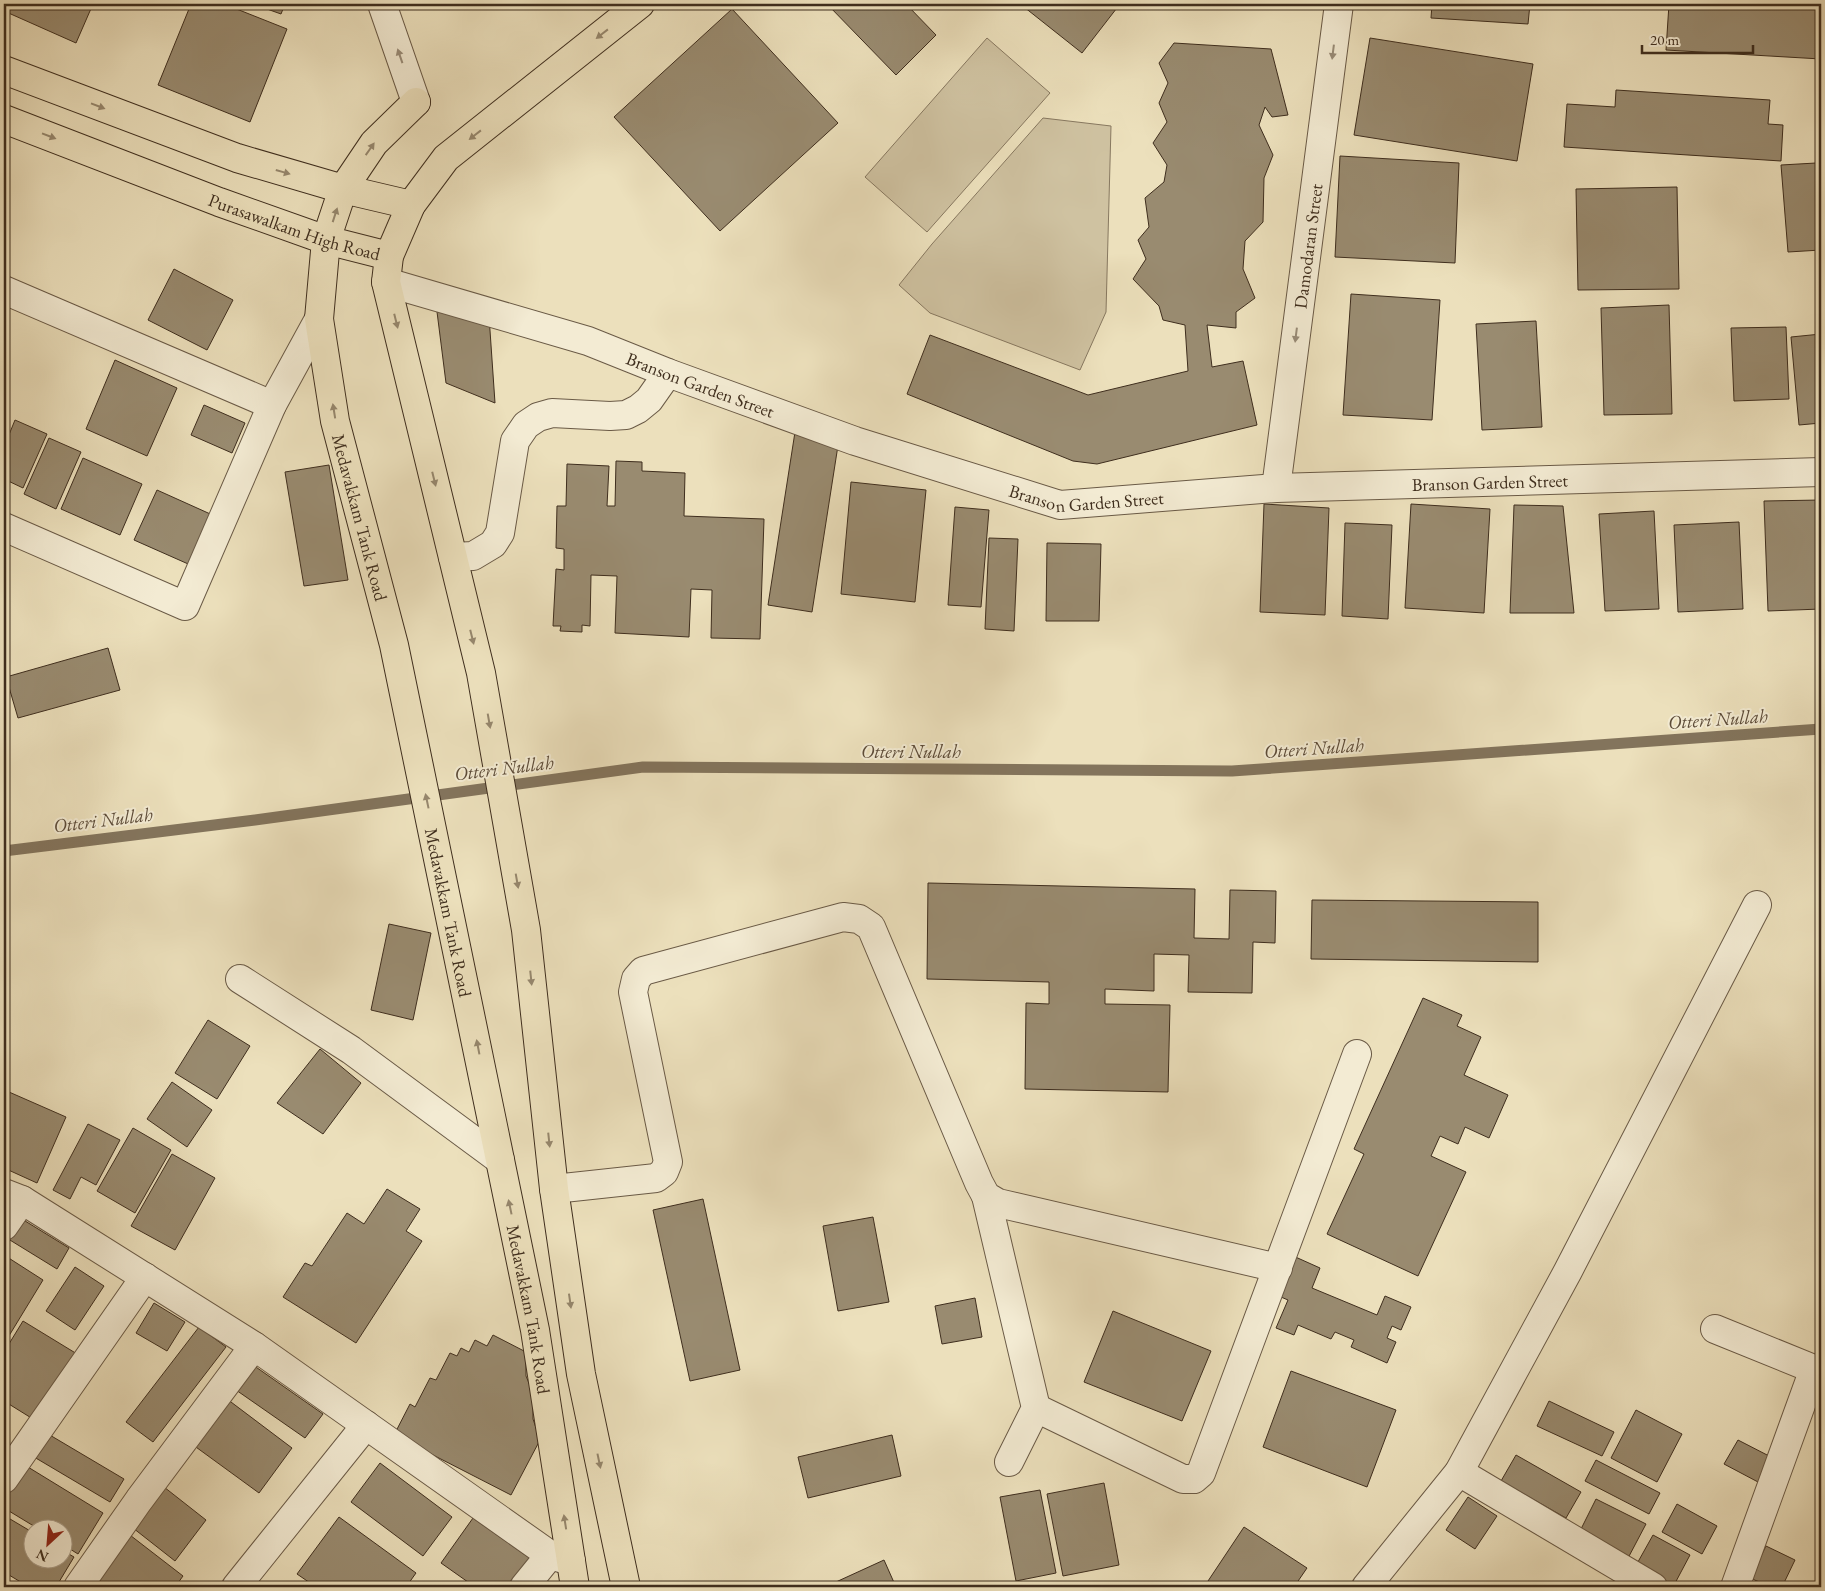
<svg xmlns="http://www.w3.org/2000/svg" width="1825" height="1591" font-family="'EB Garamond',serif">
<rect width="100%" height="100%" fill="#ece0bc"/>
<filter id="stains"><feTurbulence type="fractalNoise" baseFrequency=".004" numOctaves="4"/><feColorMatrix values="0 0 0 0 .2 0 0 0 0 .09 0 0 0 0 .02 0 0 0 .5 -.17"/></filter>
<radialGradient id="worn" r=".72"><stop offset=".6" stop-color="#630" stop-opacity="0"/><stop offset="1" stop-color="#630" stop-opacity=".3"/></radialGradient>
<!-- green -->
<path fill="#cfc2a1" stroke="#877860" d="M987,38L1050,93L927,232L865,177Z
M1043,118L1111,126L1106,312L1080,370L930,313L899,285L932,244Z"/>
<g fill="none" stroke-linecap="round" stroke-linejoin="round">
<!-- stream -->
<path stroke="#83745c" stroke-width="11" d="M4,851L255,820L643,767L1232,771L1821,729"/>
</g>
<!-- building -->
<path fill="#998b70" stroke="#3f2e1e" d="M4,4H93L76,43L4,11Z
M191,4H224L287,29L250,122L158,85Z
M253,4H285L281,14Z
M827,4H906L936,35L896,75Z
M1027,4H1120L1082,53L1024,7Z
M1432,4H1530L1528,24L1431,18Z
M1669,4H1821V59L1666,50Z
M732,9L838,123L720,231L614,117Z
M1370,38L1533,64L1517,161L1354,135Z
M1174,43L1271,49L1288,115L1272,117L1265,107L1259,125L1273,155L1264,178L1263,222L1245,241L1243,269L1255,298L1236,312V328L1207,325L1212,367L1243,361L1257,425L1097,464L1073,461L907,394L930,335L1088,395L1188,371L1185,325L1163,320L1159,306L1133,279L1146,259L1138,240L1149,227L1145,198L1164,182L1167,165L1153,143L1167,122L1159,103L1168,83L1159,63Z
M1616,90L1770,100L1768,124L1783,125L1781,161L1564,147L1567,104L1615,107Z
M1340,156L1459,163L1455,263L1335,257Z
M1816,163L1818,187L1821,186V250L1788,252L1781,165Z
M1677,187L1679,289L1578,290L1576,189Z
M174,269L233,300L207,350L148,320Z
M1351,294L1440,300L1432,420L1343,415Z
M435,296L489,316L495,403L446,383Z
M1669,305L1672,414L1604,415L1601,308Z
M1536,321L1542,427L1482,430L1476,324Z
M1786,327L1789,399L1734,401L1731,328Z
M1821,334V423L1799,425L1791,337Z
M115,360L177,388L147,456L86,429Z
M204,405L245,423L232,453L191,435Z
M15,420L47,434L23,488L4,479V447Z
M795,432L839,439L812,612L768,605Z
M49,438L81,452L56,509L24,494Z
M83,458L142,484L120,535L61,509Z
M616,461L642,462V471L685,473L684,516L764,519L760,639L711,638L712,590L691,589L689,637L615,633L617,576L591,575L590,626L582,625V632L560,631L561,626H553L556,569L564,570V549L556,548L557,506H566L567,464L609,466L607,506H615Z
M329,465L348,580L304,586L285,472Z
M851,482L926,490L915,602L841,594Z
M157,490L217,517L195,567L134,540Z
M1821,500V609L1768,611L1764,501Z
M1264,504L1329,508L1325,615L1260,612Z
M1411,504L1490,509L1484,613L1405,608Z
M1514,505L1563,506L1574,613H1510Z
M955,507L989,510L981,607L948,605Z
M1654,511L1659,609L1605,611L1599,514Z
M1739,522L1743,609L1678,612L1674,525Z
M1345,523L1392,525L1388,619L1342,616Z
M989,538L1018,539L1014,631L985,629Z
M1047,543L1101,544L1099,621H1046Z
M108,648L120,690L18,718L6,677Z
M928,883L1195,889L1194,938L1229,939L1230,890L1276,891L1275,943L1253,942L1252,993L1188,992L1189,955L1154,954V991L1105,989V1004L1170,1005L1168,1092L1025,1089L1026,1003L1049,1004V982L927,979Z
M1312,900L1538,902V962L1311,959Z
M389,924L431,933L413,1020L371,1010Z
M1423,998L1462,1015L1457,1026L1481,1037L1464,1075L1508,1095L1489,1138L1465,1127L1458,1144L1440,1136L1431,1156L1466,1172L1418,1276L1327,1234L1364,1154L1354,1149Z
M208,1020L250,1046L217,1099L175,1073Z
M320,1049L361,1083L323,1134L277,1103Z
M172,1082L212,1110L187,1147L147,1119Z
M9,1092L66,1117L37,1183L4,1168V1104Z
M88,1124L120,1140L96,1185L81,1177L70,1199L53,1190Z
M133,1128L171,1150L135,1213L97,1191Z
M172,1154L215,1178L175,1250L131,1226Z
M387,1189L420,1209L406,1231L422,1241L356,1343L283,1297L305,1263L312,1266L347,1213L364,1224Z
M703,1199L740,1370L690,1381L653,1210Z
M17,1216L69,1248L57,1269L5,1237Z
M873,1217L889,1302L838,1311L823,1226Z
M4,1255L43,1280L4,1344Z
M1291,1255L1320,1268L1312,1288L1377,1315L1385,1296L1411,1307L1401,1330L1392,1326L1387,1338L1396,1342L1387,1363L1351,1347L1354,1340L1335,1332L1331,1339L1298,1325L1294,1335L1276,1328L1288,1300L1274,1294Z
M75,1267L104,1286L75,1330L46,1311Z
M975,1298L982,1337L942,1344L935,1306Z
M154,1303L185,1322L167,1351L136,1333Z
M1113,1311L1211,1351L1182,1421L1084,1382Z
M23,1321L82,1357L41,1424L4,1401V1352Z
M199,1327L226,1347L153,1442L126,1422Z
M493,1335L526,1352V1376L533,1393V1419L540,1440L511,1495L394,1435L410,1404L415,1407L430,1378L436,1380L450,1353L457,1356L461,1348L469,1352L475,1340L487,1346Z
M253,1365L323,1414L305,1438L236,1390Z
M1291,1371L1396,1410L1367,1487L1263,1447Z
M223,1396L292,1448L259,1493L189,1442Z
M1549,1401L1614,1432L1602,1456L1537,1426Z
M1636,1410L1682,1434L1657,1482L1611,1458Z
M43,1431L124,1479L110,1502L29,1454Z
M892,1435L901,1476L808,1498L798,1457Z
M1738,1440L1771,1457L1758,1482L1724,1464Z
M1516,1455L1581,1492L1566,1518L1501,1481Z
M1596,1460L1660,1493L1649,1514L1585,1481Z
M380,1463L452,1517L423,1556L351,1502Z
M23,1464L103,1513L78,1554L62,1544V1528H37L4,1508V1496Z
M1104,1483L1119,1565L1063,1576L1047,1494Z
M164,1487L206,1520L175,1561L133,1528Z
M1040,1490L1056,1573L1016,1581L1000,1497Z
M1468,1497L1497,1516L1475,1549L1446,1530Z
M1596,1499L1646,1524L1627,1560L1578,1535Z
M1677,1504L1717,1526L1702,1554L1662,1532Z
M5,1516L32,1532V1558H62V1550L74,1557L56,1587H29L4,1572Z
M339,1517L416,1573L406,1587H316L297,1574Z
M473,1518L531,1559L511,1587H475L441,1563Z
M1244,1527L1307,1568L1294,1587H1204Z
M126,1532L183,1576L175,1587H83Z
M1653,1535L1690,1555L1673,1587H1667L1634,1569Z
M1766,1546L1795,1560L1782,1587H1771L1750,1578Z
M884,1560L896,1587H825Z"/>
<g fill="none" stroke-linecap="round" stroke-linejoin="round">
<!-- minor casing -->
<g stroke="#6a5a46" stroke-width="30">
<g id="minor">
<path d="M382,4L416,102"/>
<path id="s1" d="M386,282L588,341L668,373L855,441L1060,505L1276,488L1821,472"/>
<path d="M4,290L272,405"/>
<path id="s2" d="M1276,488L1339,4"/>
<path d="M4,527L185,606L272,405L319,319"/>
<path d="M453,557L473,556L493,544L500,533L515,441L526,425L538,417L552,413L610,416L626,415L638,409L649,400L668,373"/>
<path d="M240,979L351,1050L500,1160"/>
<path d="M554,1189L656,1178L664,1172L668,1162L633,992L636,979L643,971L843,917L859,919L871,927L979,1183L986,1196L998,1203L1278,1268"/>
<path d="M4,1193L22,1200L254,1346L550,1555L571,1561"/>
<path d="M986,1196L1036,1408L1009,1462"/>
<path d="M4,1226L22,1200"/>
<path d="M1715,1329L1821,1372"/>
<path d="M1036,1408L1183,1479H1194L1201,1473L1357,1054"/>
<path d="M1459,1472L1653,1587"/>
<path d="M4,1479L145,1277"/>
<path d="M78,1587L139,1500L254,1346"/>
<path d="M236,1587L366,1425"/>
<path d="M524,1587L550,1555"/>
<path d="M1366,1587L1459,1472L1568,1271L1757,905"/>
<path d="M1735,1587L1814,1369"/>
</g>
</g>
<!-- major casing -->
<g stroke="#3f2e1e" stroke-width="30">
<g id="major">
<path d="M4,70L237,158L343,189L411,205"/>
<path id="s3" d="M416,102L374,143L343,189L326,240L319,319L335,421L394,645L535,1330L575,1587"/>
<path id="s4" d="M4,119L219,202L326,240L389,256"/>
<path d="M626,1587L581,1374L554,1189L526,930L481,673L386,282L389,256L411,205L446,158L640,4"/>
</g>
</g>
<!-- minor -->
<use href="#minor" stroke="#f3ebd3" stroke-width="28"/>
<!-- major -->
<use href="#major" stroke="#ece0bc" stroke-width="28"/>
</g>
<!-- one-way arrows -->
<defs><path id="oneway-solid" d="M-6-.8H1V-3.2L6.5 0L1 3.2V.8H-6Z" transform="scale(1.25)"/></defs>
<g fill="#96876d">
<use href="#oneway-solid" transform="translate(602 34) rotate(142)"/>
<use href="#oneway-solid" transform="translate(98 106) rotate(21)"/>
<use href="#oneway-solid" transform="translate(475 135) rotate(142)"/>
<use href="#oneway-solid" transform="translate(49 136) rotate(21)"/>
<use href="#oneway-solid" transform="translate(370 149) rotate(-55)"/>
<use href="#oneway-solid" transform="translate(283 172) rotate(16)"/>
<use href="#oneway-solid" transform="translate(335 215) rotate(-72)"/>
<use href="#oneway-solid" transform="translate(396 321) rotate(76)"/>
<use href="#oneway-solid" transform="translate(334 411) rotate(-99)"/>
<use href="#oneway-solid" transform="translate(434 479) rotate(76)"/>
<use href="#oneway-solid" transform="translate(472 637) rotate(76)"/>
<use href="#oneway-solid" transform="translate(489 721) rotate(80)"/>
<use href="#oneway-solid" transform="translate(427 801) rotate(-102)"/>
<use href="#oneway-solid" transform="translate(517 881) rotate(80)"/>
<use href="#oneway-solid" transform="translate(531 978) rotate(84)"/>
<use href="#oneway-solid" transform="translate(478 1047) rotate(-101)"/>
<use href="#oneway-solid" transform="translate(549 1140) rotate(84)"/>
<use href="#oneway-solid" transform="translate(510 1207) rotate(-102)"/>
<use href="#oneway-solid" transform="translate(570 1301) rotate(82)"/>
<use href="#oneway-solid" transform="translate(599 1461) rotate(78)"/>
<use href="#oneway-solid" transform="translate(565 1522) rotate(-99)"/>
</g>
<g fill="#998c78">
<use href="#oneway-solid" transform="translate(1333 52) rotate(97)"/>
<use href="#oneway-solid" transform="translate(400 56) rotate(-109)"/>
<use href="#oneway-solid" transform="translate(1296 335) rotate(97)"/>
</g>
<g text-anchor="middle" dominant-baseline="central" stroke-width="4" stroke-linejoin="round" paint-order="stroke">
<!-- street labels -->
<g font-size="18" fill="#3f2e1e" stroke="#f3ebd3">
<text stroke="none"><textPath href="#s4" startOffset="310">Purasawalkam High Road</textPath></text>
<text stroke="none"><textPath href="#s2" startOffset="244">Damodaran Street</textPath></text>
<text stroke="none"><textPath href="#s1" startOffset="331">Branson Garden Street</textPath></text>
<text stroke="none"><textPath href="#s1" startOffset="1141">Branson Garden Street</textPath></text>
<text stroke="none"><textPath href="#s1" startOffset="736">Branson Garden Street</textPath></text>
<text stroke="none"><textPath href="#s3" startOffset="450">Medavakkam Tank Road</textPath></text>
<text stroke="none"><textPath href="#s3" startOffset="855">Medavakkam Tank Road</textPath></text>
<text stroke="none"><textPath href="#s3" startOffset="1260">Medavakkam Tank Road</textPath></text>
</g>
<!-- water labels -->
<g font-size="19" font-style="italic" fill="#5c4b38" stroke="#f3ebd3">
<text transform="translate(1718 719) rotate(-4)">Otteri Nullah</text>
<text transform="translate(1314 748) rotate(-4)">Otteri Nullah</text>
<text x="911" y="751">Otteri Nullah</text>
<text transform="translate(504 768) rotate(-7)">Otteri Nullah</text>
<text transform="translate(103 820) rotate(-7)">Otteri Nullah</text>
</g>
</g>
<!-- margin -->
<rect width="1825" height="1591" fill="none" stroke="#ece0bc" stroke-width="20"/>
<rect x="5" y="5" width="1815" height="1581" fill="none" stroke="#3f2e1e" stroke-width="2.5"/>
<rect x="10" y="10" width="1805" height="1571" fill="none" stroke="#3f2e1e"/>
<!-- north arrow -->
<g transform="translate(48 1544) rotate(206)"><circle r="24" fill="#f3ebd3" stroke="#ab9f8b"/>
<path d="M0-4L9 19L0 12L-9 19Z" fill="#8f2418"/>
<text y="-8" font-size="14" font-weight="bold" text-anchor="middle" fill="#3f2e1e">N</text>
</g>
<!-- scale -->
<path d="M1642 45v8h111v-8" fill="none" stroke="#3f2e1e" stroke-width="2.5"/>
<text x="1650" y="45" font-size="15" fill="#3f2e1e" stroke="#f3ebd3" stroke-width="4" paint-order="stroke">20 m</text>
<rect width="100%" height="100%" filter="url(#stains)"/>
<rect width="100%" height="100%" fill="url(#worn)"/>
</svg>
